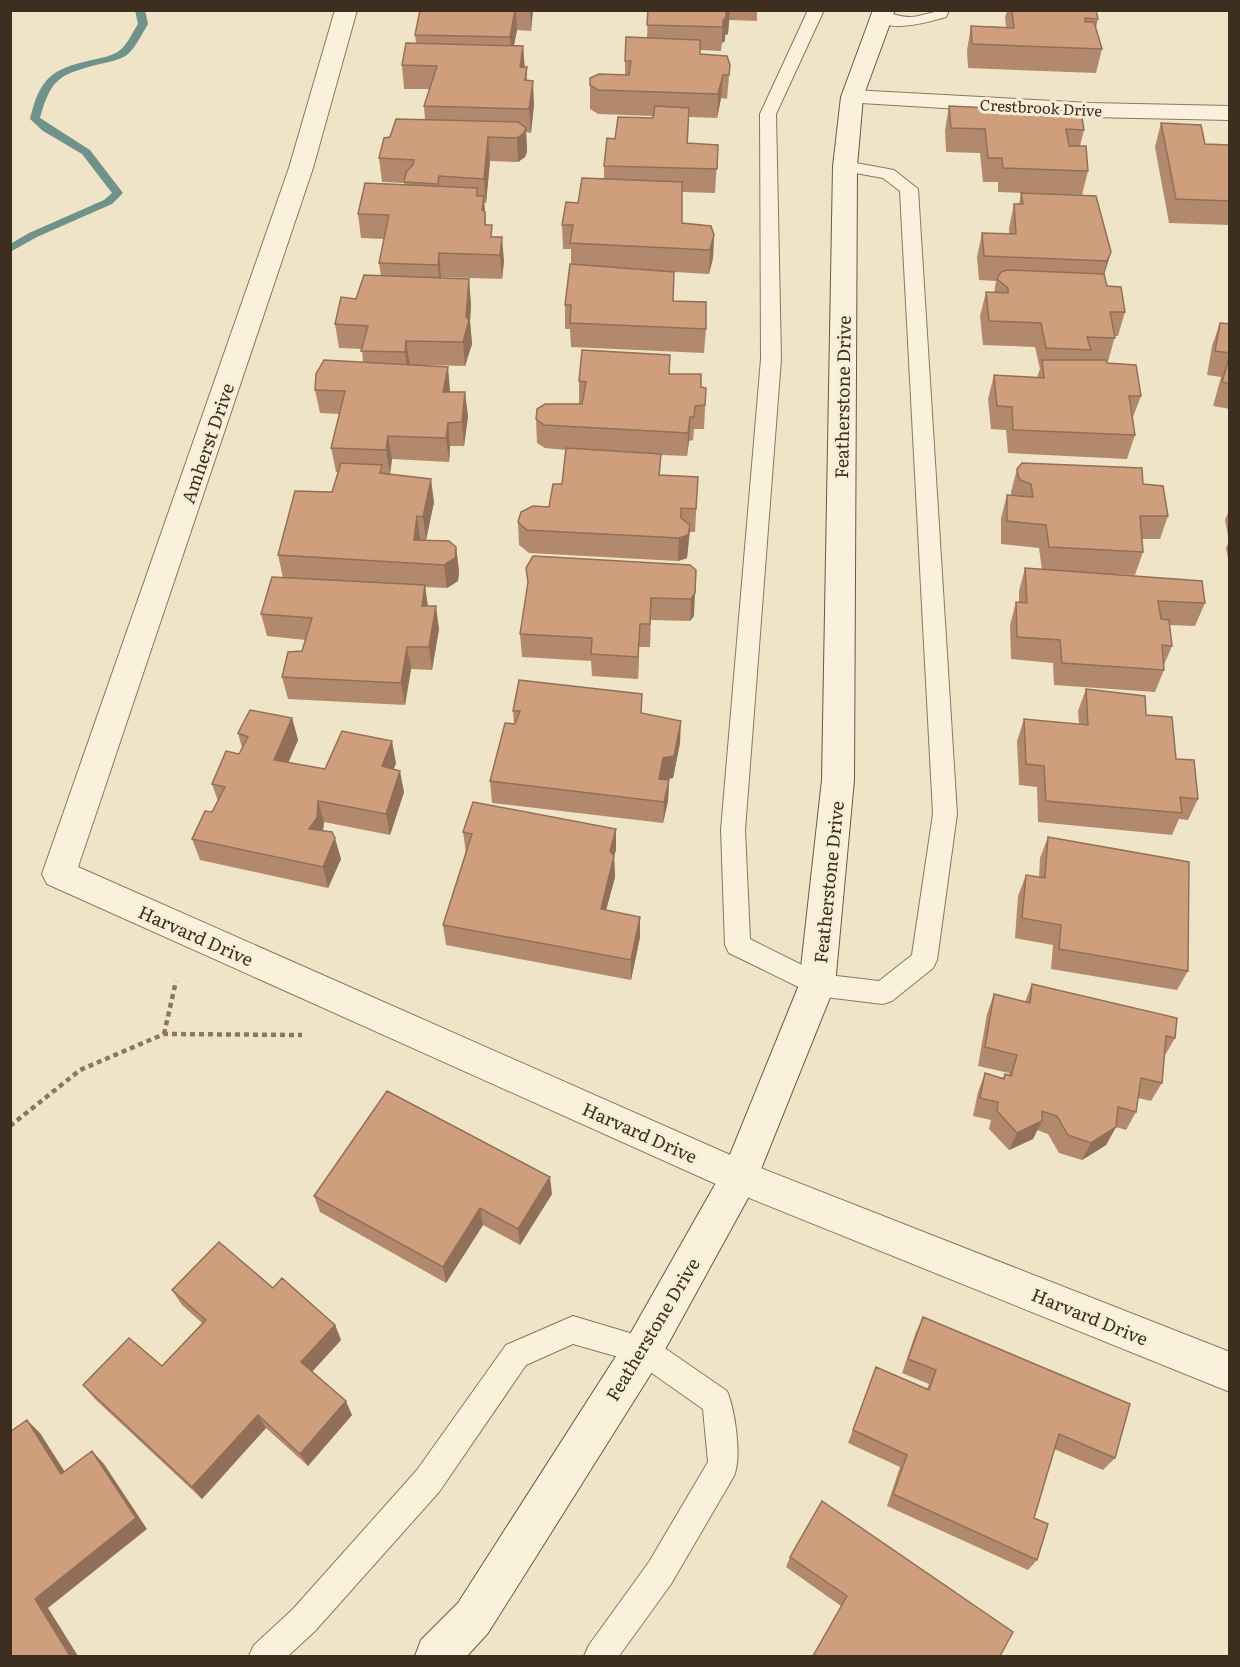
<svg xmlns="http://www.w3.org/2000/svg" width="1240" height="1667" font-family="Literata,serif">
<rect width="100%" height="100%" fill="#f0e4c8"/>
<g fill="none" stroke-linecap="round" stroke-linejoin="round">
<!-- stream -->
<path fill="#6f938a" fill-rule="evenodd" d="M135,10H145L148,24C142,34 136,47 127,55C119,60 109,62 100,64C61,74 51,77 40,118L90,150L123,193L112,204L37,237L10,252V244L29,233L104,200L112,193L82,154L43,131L30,119C40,78 51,69 92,60C101,58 112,56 119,51C128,44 132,33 138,24Z"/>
<!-- lane casing -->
<g stroke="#8d765c" stroke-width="2">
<path id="lane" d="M808,10H824L776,114L781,359L745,830L750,939L820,974L879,981L912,955L933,814L900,191L883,178L839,170L836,166L845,161L894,170L918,189L957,814L937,960L933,968L892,1001L883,1004L817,996L729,953L725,945L721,830L761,359L760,114Z
M949,10L946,17C928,22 889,34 874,18C883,8 899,18 911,17C924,16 935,10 949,10Z
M573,1316L653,1340L727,1391C735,1410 742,1457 734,1476L671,1584L619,1656H584L589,1645L649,1562L708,1462L703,1409L636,1362L573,1344L526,1365L439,1492L315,1631L288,1656H249L254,1645L293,1609L417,1470L506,1345Z"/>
</g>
<!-- street casing -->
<g stroke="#8d765c" stroke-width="2">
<path id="street" d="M335,10H357L313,168L78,867L753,1165L1230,1352V1392L727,1189L47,884L42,874L289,168Z
M852,90L1090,103L1230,106V120L1090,117L844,102L841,97L844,92Z"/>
</g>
<!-- secondary casing -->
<g stroke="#6f573f" stroke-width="2">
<path id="secondary" d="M873,10H895L863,97L857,166L854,780L835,985L753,1189L657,1364L488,1633L467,1656H415L421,1640L458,1603L629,1336L725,1167L799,985L822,780L833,166L841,97Z"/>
</g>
<!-- path -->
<path stroke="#8d765c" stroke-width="4.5" stroke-dasharray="5 4" stroke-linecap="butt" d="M164,1034L176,981
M10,1126L80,1070L164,1034L302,1035"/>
<!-- lane -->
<use href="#lane" fill="#faf1dc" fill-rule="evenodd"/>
<!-- street -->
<use href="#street" fill="#faf1dc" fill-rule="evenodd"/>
<!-- secondary -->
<use href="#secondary" fill="#faf1dc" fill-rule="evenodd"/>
</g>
<!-- wall -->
<path fill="#b2896c" d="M420,10H533L531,31L517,30L514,45L523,46L524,67H527V80L534,104L531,133L526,132L527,152L525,157L518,162L490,161L486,203H484L486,225L504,261L502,279L441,277V278L471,303L470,322L472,344L465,366L422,365L450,390V392L468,416L464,446H450L449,462L392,459L390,474L434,502L426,540H420L456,547L459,571L458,581L447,588L425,587L428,606L439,629L432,670L411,669L405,705L288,699L282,677L302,651L306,640L267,636L261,614L283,578L278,555L332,492L338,472H336L331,448L340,414L320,413L315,390L363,362L362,349L339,348L335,324L356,299L381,276L379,263L384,239L361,238L358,214L405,185L404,183L382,182L379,158L390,137L425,120L424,106L429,89H404L402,65L416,43L415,35Z
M648,10H757V21L729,20L728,34L725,35V41L722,43L721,51L700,50V54L730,65L727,99L721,98L717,118L689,117L688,143L718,145L715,193L682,192V223L714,235L713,258L709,274L674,272L673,301L706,329L704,353L571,347L570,329H565V305L571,264V249H563L562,225L578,203L604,179V166L615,139L653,118V116L598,114L590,109V78L625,75V61L647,38Z
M1007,10H1096L1098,19L1096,28L1102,49L1096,73L968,68L967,50L971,26L1006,27L1005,18Z
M949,106L1084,130L1080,146L1088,171L1082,195L998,192V182H983L980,153L946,152L945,130Z
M1161,123L1205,144L1230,145V225L1169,223L1155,147Z
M1021,193L1111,252L1104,275L1107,286L1125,312L1118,336H1115L1108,362L1107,361V363L1141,396L1132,420L1135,435L1127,459L1008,453L1006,430L991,429L988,399L994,375L1037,377L1040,369L1035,347L983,345L980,316L986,292L994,293L996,281L979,280L977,257L982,233L1009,234V228L1014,204H1019Z
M1220,323L1230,324V409L1213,406L1221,377L1207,375L1212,346Z
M670,355V374L706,388L704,429H694L693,440L689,441L687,456L661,455L660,475L698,477L695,532H690L687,558L678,561L529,553L519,545L518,522L549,507L562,484L566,450L545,448L537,443L536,419L579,404V381Z
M1017,469L1143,484L1168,516L1160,539H1142L1143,552L1135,575L1084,573L1205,603L1195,626L1169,625L1172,646L1164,665V670L1155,692L1054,685L1053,663L1011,659L1010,625L1016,602H1019V591L1025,568L1042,570L1039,548L1001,544V518L1007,495H1011V492Z
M1230,508V570L1226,548L1229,541L1225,520Z
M690,565L694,616L690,621L651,620L650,647H639L638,679L592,676L591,661L522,657L520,634Z
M1086,689L1146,715L1176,759L1198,799L1188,820L1179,819L1172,835L1038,822L1037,787L1019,785L1017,741L1024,719L1079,724L1078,711Z
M513,711L642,713L680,743L673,778L665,779L669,780L668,801L663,823L492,803L490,781L514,724Z
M292,718L298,740L288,763L325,769L396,763L394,769L404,792L390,835L324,822L323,830L341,859L328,888L200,860L192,839L212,812L218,801L212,784L239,754L242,748L238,733Z
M463,832L616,850L614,856L615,877L606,910L640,937L631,980L446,945L443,925L466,853Z
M1048,837L1188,971L1177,990L1051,969L1053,945L1015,938L1018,896L1026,875L1039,877L1040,858Z
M1032,984L1175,1038L1164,1057L1162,1083L1151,1101L1138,1098L1136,1112L1126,1130L1116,1127L1106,1145L1082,1160L1059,1153L1048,1134L1037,1130L1033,1139L1009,1150L989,1129L991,1120L973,1116L978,1092L985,1073L1003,1078L1005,1074L1009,1075V1073L978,1066L987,1014L994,994L1025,1002Z
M552,1194L520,1245L483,1225L446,1283L320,1212L314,1196Z
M273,1288L335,1325L341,1340L312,1372L352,1415L308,1466L266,1428L202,1499L95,1399L83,1385L162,1366L202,1323L182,1305L172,1290Z
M923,1317L1115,1458L1103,1470L1054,1449L1034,1518L1037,1560L1028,1570L887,1506L900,1467L848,1443L876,1367L927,1389L929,1384L902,1373L916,1332Z
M790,1557L1000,1656L841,1606L786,1567Z"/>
<!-- shaded-wall -->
<path fill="#916f58" d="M515,10H516L517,30L511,60L510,37Z
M530,10H533L531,31Z
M730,10L728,34L725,35V41L722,43L723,20L726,11Z
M523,46L525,69L520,67Z
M723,75L721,98L717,118L718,94Z
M533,81L534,104L531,133L529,109Z
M526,128L527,152L525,157L518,162L517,138Z
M488,137L490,161L486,203L484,179Z
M484,196L485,215V212L487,236L482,210Z
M714,235L713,258L709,274L710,250Z
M502,237L504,261L502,279L500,255Z
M1111,252L1104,275L1100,285L1107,261Z
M439,253L441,277L440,288L438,265Z
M469,279L471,303L470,322L472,344L465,366L463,342Z
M406,341L410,365L408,376L405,352Z
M448,367L450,390L445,416L443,392Z
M465,392L468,416L464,446L462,422Z
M690,417L689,441L687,456L688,433Z
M448,423L450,446L449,462L446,438Z
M388,436L392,459L390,474L386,450Z
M431,479L434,502L426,540L423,517Z
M417,516L420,539L417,563L414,540Z
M690,525L687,558L678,561L679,538Z
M456,547L459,571L458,581L447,588L444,565Z
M425,585L428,608L422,606Z
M695,593L694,616L690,621L691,599Z
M436,606L439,629L432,670L429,647Z
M640,624L639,647L638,679V657Z
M407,647L411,669L405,705L401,683Z
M292,718L298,740L280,782L274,760Z
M681,721L680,743L673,778L662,780L659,779L663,758Z
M392,741L396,763L386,787L382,766Z
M400,771L404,792L390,835L386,814Z
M669,780L668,801L663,823L664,802Z
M318,801L324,822L322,839L309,829Z
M616,829V850L614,856L615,877L601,929V909L610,851Z
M335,838L341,859L328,888L323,867Z
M640,917V937L631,980V960Z
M1042,1121L1033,1139L1009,1150L1017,1133Z
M1116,1127L1106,1145L1082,1160L1091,1143Z
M550,1177L552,1194L520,1245L518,1229Z
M480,1208L483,1225L446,1283L443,1267Z
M335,1325L341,1340L308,1376L301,1362Z
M346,1401L352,1415L308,1466L300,1454Z
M258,1415L266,1428L202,1499L192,1487Z
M27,1420L40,1433L74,1486L61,1474Z
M92,1451L104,1464L147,1529L48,1608L78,1656H70L35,1599Z"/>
<!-- building -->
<path fill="#cf9f7d" stroke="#916f58" stroke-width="1.5" d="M420,10H515L510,37L415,35Z
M648,10H729L726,11V17L723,20V27L647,25Z
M1012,10H1096L1098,19L1085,18V22H1094L1102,49L972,44L971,26L1014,28Z
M626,37L700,40V54L727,56L730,65L729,75H723L718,94L598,90L590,85V78L599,74L629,75L631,61H625Z
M406,43L523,46L520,67H527L525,80L533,81L529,109L424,106L437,66L402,65Z
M655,106L689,108L687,143L718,145L717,169L604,166L607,138L615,139L618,117L653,118Z
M949,106L1081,112L1084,130L1066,129L1069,146H1086L1088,171L1003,168L1002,158H988L985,129L951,128Z
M396,119L518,122L526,128L524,133L517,138L488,137L484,179L439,176L438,184L404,182L406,172L413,165L414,160L379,158L384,138L390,137Z
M1161,123L1201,125L1205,144L1230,145V201L1176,199Z
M582,178L682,182V223L711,226L714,235L710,250L570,243L573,225H562L566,202L578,203Z
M365,183L477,188V196H484L482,210L485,212V225H492L491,237H502L500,255L439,253L438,265L379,263L389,215L358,214Z
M1021,193L1096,196L1111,252L1107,261L984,256L982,233L1016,234L1014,204H1023Z
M570,264L674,272L673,301L706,302V329L570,323L571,305H565Z
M1007,270L1104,274L1107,286L1121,287L1125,312H1110L1115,338L1087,337L1091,350L1046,348L1041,323L989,321L986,292L1008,293V288L997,279L1001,272Z
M364,275L469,279L466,317L469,320L463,342L406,341L405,352L361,351L368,326L335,324L341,297L356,299Z
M1220,323L1230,324V353L1215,351Z
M582,350L670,355L669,374H701V387L706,388L705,405L695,406L694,417H690L688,433L544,425L536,419L537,409L545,404H582L586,382L579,381Z
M1230,355V384L1222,382Z
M324,360L448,367L443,392H465L462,422L448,423L446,438L388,436L386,450L331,448L345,391L315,390L316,374Z
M1042,360H1106L1107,363L1136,365L1141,396H1129L1135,435L1013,430L1012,407L997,406L994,375L1044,378Z
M566,448L661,454L659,475L698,477L696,509L681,508V518L690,525L688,535L679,538L527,530L518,522L521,512L533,506L549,507L553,484H562Z
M341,463L382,465L380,473L431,479L423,517L417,516L414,540L449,541L456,547L455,558L444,565L278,555L295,491L332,492Z
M1022,463L1142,468L1143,484L1163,486L1168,516H1140L1143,552L1049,547L1046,525L1007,521V495L1033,497L1031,484L1020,480L1018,475L1017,469Z
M533,556L690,565L696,570L695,593L691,599L651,598L650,624H640L638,657L591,654L592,638L520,634L528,582L526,568Z
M1025,568L1202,581L1205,603L1158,601L1161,619L1169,620L1172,646L1162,645L1164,670L1062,663L1060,640L1017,637L1016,602L1027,603Z
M272,577L425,585L422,606H436L429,647H407L401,683L282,677L288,652L302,651L312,618L261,614Z
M519,680L642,694L641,713L681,721L674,756L663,758L659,779L669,780L664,802L490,781L505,723L515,724L520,711H513Z
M1086,689L1145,696L1146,715L1172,717L1176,759L1194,760L1198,799L1180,797L1182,813L1046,801L1044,766L1026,764L1024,719L1088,725Z
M250,710L292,718L274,760L325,769L342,731L392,741L382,766L400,771L386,814L318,801L317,818L309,829L332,832L335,838L323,867L192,839L205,811L212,812L225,787L212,784L226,751L239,754L248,737L238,733Z
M473,802L616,829L610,851L614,856L601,909L640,917L631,960L443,925L472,834L463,832Z
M1048,837L1189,862L1188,971L1059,949L1061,925L1022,918L1026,875L1045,878Z
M1032,984L1177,1018L1175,1038L1166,1036L1162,1083L1141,1078L1136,1112L1118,1107L1116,1127L1091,1143L1068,1135L1057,1116L1042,1111V1121L1017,1133L997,1111L998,1102L980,1098L985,1073L1004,1079L1005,1074L1011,1076L1017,1055L985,1047L994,994L1030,1003Z
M387,1091L550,1177L518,1229L480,1208L443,1267L314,1196Z
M219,1242L273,1288L282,1278L335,1325L301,1362L346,1401L300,1454L258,1415L192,1487L83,1385L129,1338L162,1366L206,1320L172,1290Z
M923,1317L1130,1404L1115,1458L1059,1434L1034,1518L1048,1524L1037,1560L893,1494L907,1455L853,1430L876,1367L929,1390L936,1370L908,1359Z
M27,1420L61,1474L92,1451L136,1518L35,1599L70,1656H10V1432Z
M822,1501L1013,1632L1000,1656H813L847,1596L790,1557Z"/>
<g text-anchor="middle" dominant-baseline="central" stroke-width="6" stroke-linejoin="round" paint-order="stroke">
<!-- far-street labels -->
<g font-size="15" fill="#3d2e20" stroke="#f7eed8">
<text transform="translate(1041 107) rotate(3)">Crestbrook Drive</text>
</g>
<!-- street labels -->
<g font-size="18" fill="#3d2e20" stroke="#f7eed8">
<text transform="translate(842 397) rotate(-89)">Featherstone Drive</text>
<text transform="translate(207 443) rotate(-71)">Amherst Drive</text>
<text transform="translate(828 882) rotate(-84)">Featherstone Drive</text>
<text transform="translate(196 935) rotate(24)">Harvard Drive</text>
<text transform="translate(640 1132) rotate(24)">Harvard Drive</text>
<text transform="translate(1090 1316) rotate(22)">Harvard Drive</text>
<text transform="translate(652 1329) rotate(-59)">Featherstone Drive</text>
</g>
</g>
<!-- border -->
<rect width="1240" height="1667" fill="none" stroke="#3d2e20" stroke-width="24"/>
</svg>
